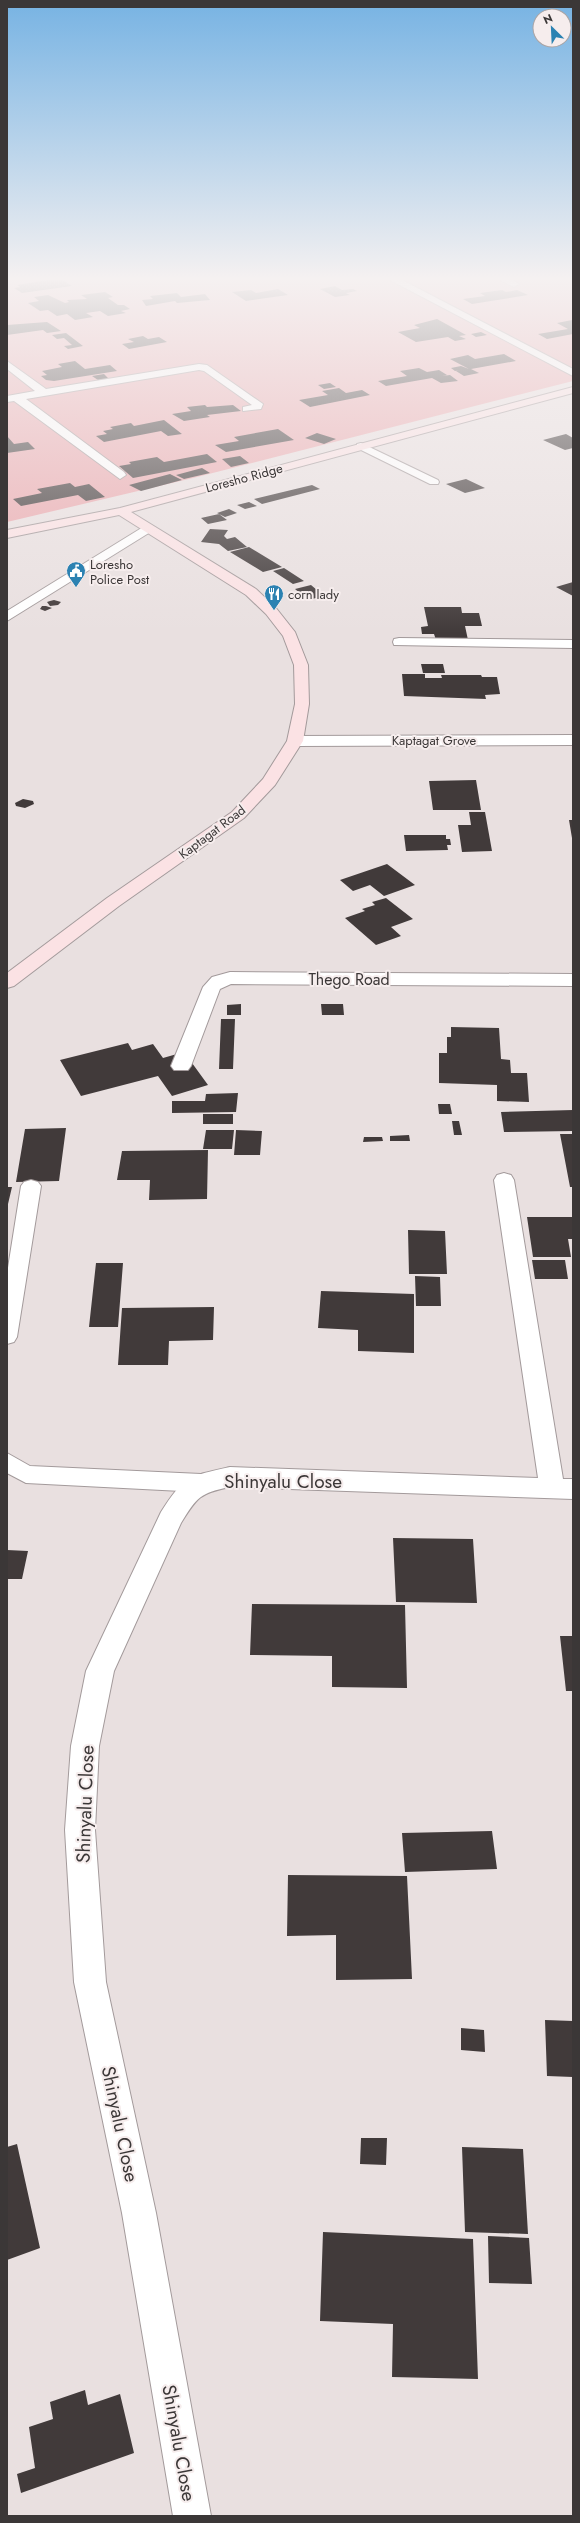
<svg xmlns="http://www.w3.org/2000/svg" width="580" height="2523" font-family="Jost,sans-serif">
<rect width="100%" height="100%" fill="#e9e0e0"/>
<!-- green -->
<path fill="#eaaaaf" d="M7,280H573V381L193,478L7,522Z"/>
<!-- building -->
<path fill="#413a3a" d="M48,280H63L72,286L22,293L14,288L20,287L17,285Z
M335,286L342,290L353,289L357,291L346,293L350,295L335,297L320,289Z
M278,289L288,295L246,301L232,292L251,290L256,293Z
M502,290L506,292L517,290L528,295L472,304L463,299L485,296L480,293Z
M105,292L113,297L108,298L118,305H124L130,309L121,311L126,313L108,316L100,311L86,313L93,317L75,320L67,314L57,316L48,310L40,311L28,303L39,301L34,297L48,295L65,303L69,302L67,300L87,299L81,295Z
M177,293L181,297L205,294L210,300L177,303L175,301L146,306L142,300L153,299L150,296Z
M437,319L466,335L459,336L466,339L455,341L448,337L416,342L398,332L420,328L414,325Z
M572,320L573,334L547,339L538,334L568,329L557,323Z
M47,322L61,331L47,333L43,330L7,335V325Z
M481,332L487,335L476,337L471,334Z
M66,333L83,346L68,349L64,346L72,345L64,338L57,339L52,335Z
M143,336L148,339L159,337L167,342L129,349L122,344L134,342L128,339Z
M504,354L516,361L471,369L479,373L464,376L456,371L460,370L455,371L451,368L461,366L469,369L450,359L468,355L475,359Z
M75,361L85,369L110,365L117,371L54,381L46,380L41,376L47,375L42,371L62,367L58,364Z
M419,368L427,372L439,370L447,375L442,376L450,375L458,381L441,383L432,378L386,386L378,381L407,376L400,371Z
M104,374L109,379L98,380L92,376Z
M330,383L336,387L324,389L318,385Z
M339,388L346,393L362,390L370,395L310,407L299,400L328,395L322,391Z
M205,405L207,407L233,405L241,411L207,415L210,417L184,421L172,414L191,411L187,407Z
M164,420L182,434L168,436L161,431L104,442L96,436L107,434L103,431L113,429L110,427L131,423L134,426Z
M278,429L294,440L226,452L215,445L239,441L234,437Z
M317,433L336,439L324,444L305,438Z
M566,434L573,438V448L565,450L543,440Z
M7,436L14,444L28,442L35,449L7,453Z
M207,454L217,462L133,478L119,466L131,464L129,462L157,457L164,462Z
M240,456L249,463L231,467L222,459Z
M202,468L210,473L184,479L176,475Z
M170,474L182,480L141,491L129,485Z
M466,479L485,488L465,493L446,484Z
M70,483L75,487L89,484L105,497L86,501L78,495L21,506L13,499L42,493L37,489Z
M312,485L320,489L262,504L254,499Z
M249,502L257,506L245,509L237,505Z
M229,509L237,513L225,517L217,513Z
M219,514L227,520L208,524L201,518Z
M210,529L228,530L224,536L227,539L235,537L247,547L228,551L219,544L201,542Z
M249,547L282,567L263,572L230,552Z
M284,568L304,581L293,584L273,571Z
M573,582V596L556,587Z
M311,585L324,596L308,600L295,589Z
M50,601L54,600L61,602L58,605L50,606L47,602Z
M42,606H46L52,608L45,611L40,609Z
M424,607H461L462,613H479L482,626H465L468,640H436L434,634H422L421,627L428,626Z
M421,664H443L445,673H423Z
M402,674H425V678H442L441,675H481L482,677H497L500,694L485,695L486,699L404,696Z
M476,780L481,810H433L429,781Z
M23,799L33,801L34,804L25,808L16,806L15,803Z
M469,812H485L492,851L462,852L458,825H471Z
M569,820H573V838H572Z
M404,835H446V839H450L451,845H447L448,850L406,851Z
M387,864L415,885L384,896L370,885L353,891L340,880Z
M386,898L413,919L391,927L401,936L376,945L345,918L365,911L362,909L375,905L372,902Z
M241,1004V1015H227V1005Z
M321,1004H343L344,1015H322Z
M221,1019H235L233,1069H219Z
M451,1027L499,1028L501,1059L510,1060L511,1073H527L529,1102L497,1101V1085L439,1083V1053H447V1037H451Z
M128,1043L132,1050L153,1044L163,1058L184,1052L208,1085L172,1096L158,1076L81,1096L60,1060Z
M238,1093L236,1112L172,1113V1101H205L206,1094Z
M438,1104H450L452,1114H439Z
M573,1110V1131L504,1132L501,1112Z
M203,1114H233V1124H203Z
M452,1121H459L462,1135H454Z
M66,1128L59,1181L16,1182L25,1129Z
M206,1130H234L232,1149H203Z
M236,1130L262,1131L260,1155H234Z
M560,1134H573V1187H570Z
M409,1135L410,1141H390V1136Z
M364,1137H382L383,1141L363,1142Z
M208,1150L207,1199L149,1200L150,1180H117L122,1151Z
M7,1187H12L8,1204H7Z
M527,1217H573V1239H568L571,1257H533Z
M408,1230L445,1231L447,1274H409Z
M532,1260H565L568,1279H535Z
M96,1263H123L118,1327H89Z
M415,1276L440,1277L441,1306H416Z
M321,1291L414,1294V1353L358,1351V1330L318,1328Z
M214,1307L213,1340L169,1341L168,1365H118L122,1308Z
M393,1538L473,1539L477,1603L396,1602Z
M7,1550L28,1551L22,1579H7Z
M252,1604L405,1605L407,1688L332,1687V1656L250,1655Z
M560,1636H573V1691H566Z
M492,1831L497,1869L405,1872L402,1833Z
M288,1875L407,1876L412,1979L336,1980V1935L287,1936Z
M545,2020L573,2021V2077L547,2076Z
M461,2028L484,2030L485,2052L461,2050Z
M361,2138H387L386,2165L360,2164Z
M17,2144L40,2248L7,2260V2147Z
M462,2147L523,2149L528,2234L465,2232Z
M323,2232L473,2239L478,2379L392,2377L393,2324L320,2321Z
M488,2236L529,2238L532,2284L489,2283Z
M85,2390L88,2405L120,2394L134,2453L21,2493L17,2474L35,2468L29,2427L53,2419L50,2402Z"/>
<g fill="none" stroke-linecap="round" stroke-linejoin="round">
<!-- lane casing -->
<g stroke="#a39a9b" stroke-width="2">
<path id="lane" d="M361,443L438,480L439,482L438,484H430L357,448V444Z
M399,638L573,640V648L394,645L393,642L394,639Z
M31,1180L38,1182L41,1186L17,1337L14,1342L7,1344V1274L21,1186L24,1182Z
M7,1453L30,1466L201,1474L209,1477L212,1483L209,1489L201,1492L26,1483L7,1473Z"/>
</g>
<!-- street casing -->
<g stroke="#a39a9b" stroke-width="2">
<path id="street" d="M390,280H402L573,369V376Z
M500,280H513L519,284L514,287Z
M7,361L46,389L199,364L207,365L263,404L261,409L243,411V407L252,405L204,371L199,370L26,399L124,472L126,475L120,479L14,401L7,402V396L35,391L7,369Z
M148,524L154,528L152,531L7,621V611Z
M573,735V745L295,746L287,741L295,736Z
M230,972L573,974V986L231,984L220,989L191,1066L188,1070H174L171,1066L203,987L212,977Z
M504,1173L511,1175L514,1180L563,1479H573V1499L230,1487C200,1493 197,1497 181,1523L114,1671L99,1746L95,1830L106,1982L156,2213L211,2516H173L122,2213L74,1982L65,1830L71,1746L86,1671L161,1512C184,1476 189,1476 230,1467L538,1478L494,1180L497,1175Z"/>
</g>
<!-- secondary casing -->
<g stroke="#a39a9b" stroke-width="2">
<path id="secondary" d="M573,387V393L131,512L256,589L276,608L295,632L308,665L309,704L303,741L275,785L244,818L119,906L14,986L7,988V973L107,898L232,812L263,779L287,741L295,704L294,665L283,636L266,614L246,595L119,515L7,538V530L120,508Z"/>
</g>
<!-- lane -->
<use href="#lane" fill="#fff" fill-rule="evenodd"/>
<!-- street -->
<use href="#street" fill="#fff" fill-rule="evenodd"/>
<!-- secondary -->
<use href="#secondary" fill="#fbe2e4" fill-rule="evenodd"/>
</g>
<!-- sky -->
<linearGradient id="sky" x2="0" y2="1"><stop stop-color="#77b3e3"/><stop offset="0.44" stop-color="#f5f1f1"/><stop offset="1" stop-color="#f5f1f1" stop-opacity="0"/></linearGradient>
<rect width="580" height="633" fill="url(#sky)"/>
<!-- icons -->
<defs>
<g id="civic-pin" transform="scale(1)"><path d="M0 17L-7.5 6A9.5 9.5 0 1 1 7.5 6Z" fill="#2c82b2" stroke="#f6eded"/><path d="M-.6-6.5H3V-4.5H.6V-3L4-1V1h2V6H-6V1h2V-1L-.6-3ZM-1.2 2.5V6h2.4V2.5Z" fill="#fff"/></g>
<g id="restaurant-pin" transform="scale(1)"><path d="M0 17L-7.5 6A9.5 9.5 0 1 1 7.5 6Z" fill="#2c82b2" stroke="#f6eded"/><path d="M-5-6h1v4h1v-4h1v4h1v-4h1v5L-1.5 .5V6h-2V.5L-5-1ZM5-6V6H3V1.5H1.5Q1.5-4 5-6Z" fill="#fff"/></g>
</defs>
<g fill-rule="evenodd">
<use href="#civic-pin" x="76" y="571"/>
<use href="#restaurant-pin" x="274" y="594"/>
</g>
<g text-anchor="middle" dominant-baseline="central" stroke-width="4" stroke-linejoin="round" paint-order="stroke">
<!-- far-street labels -->
<g font-size="13" fill="#3b3737" stroke="#f6eded">
<text transform="translate(244 478) rotate(-15)">Loresho Ridge</text>
<text x="434" y="740">Kaptagat Grove</text>
<text transform="translate(212 832) rotate(-37)">Kaptagat Road</text>
</g>
<!-- far-poi labels -->
<g font-size="13" fill="#3b3737" stroke="#f6eded" text-anchor="start">
<text x="90" y="564">Loresho<tspan x="90" dy="15">Police Post</tspan></text>
<text x="288" y="594">corn lady</text>
</g>
<!-- street labels -->
<g font-size="16" fill="#3b3737" stroke="#f6eded">
<text x="349" y="979">Thego Road</text>
</g>
<!-- near-street labels -->
<g font-size="19" fill="#3b3737" stroke="#f6eded">
<text x="283" y="1481">Shinyalu Close</text>
<text transform="translate(85 1804) rotate(-88)">Shinyalu Close</text>
<text transform="translate(120 2124) rotate(78)">Shinyalu Close</text>
<text transform="translate(179 2443) rotate(80)">Shinyalu Close</text>
</g>
</g>
<!-- border -->
<rect width="580" height="2523" fill="none" stroke="#3b3737" stroke-width="16"/>
<!-- north arrow -->
<g transform="translate(552 28) rotate(336)"><circle r="19" fill="#f6eded" stroke="#aba4a4"/>
<path d="M0-3L7 15L0 10L-7 15Z" fill="#2c82b2"/>
<text y="-6" font-size="11" font-weight="bold" text-anchor="middle" fill="#3b3737">N</text>
</g>
</svg>
